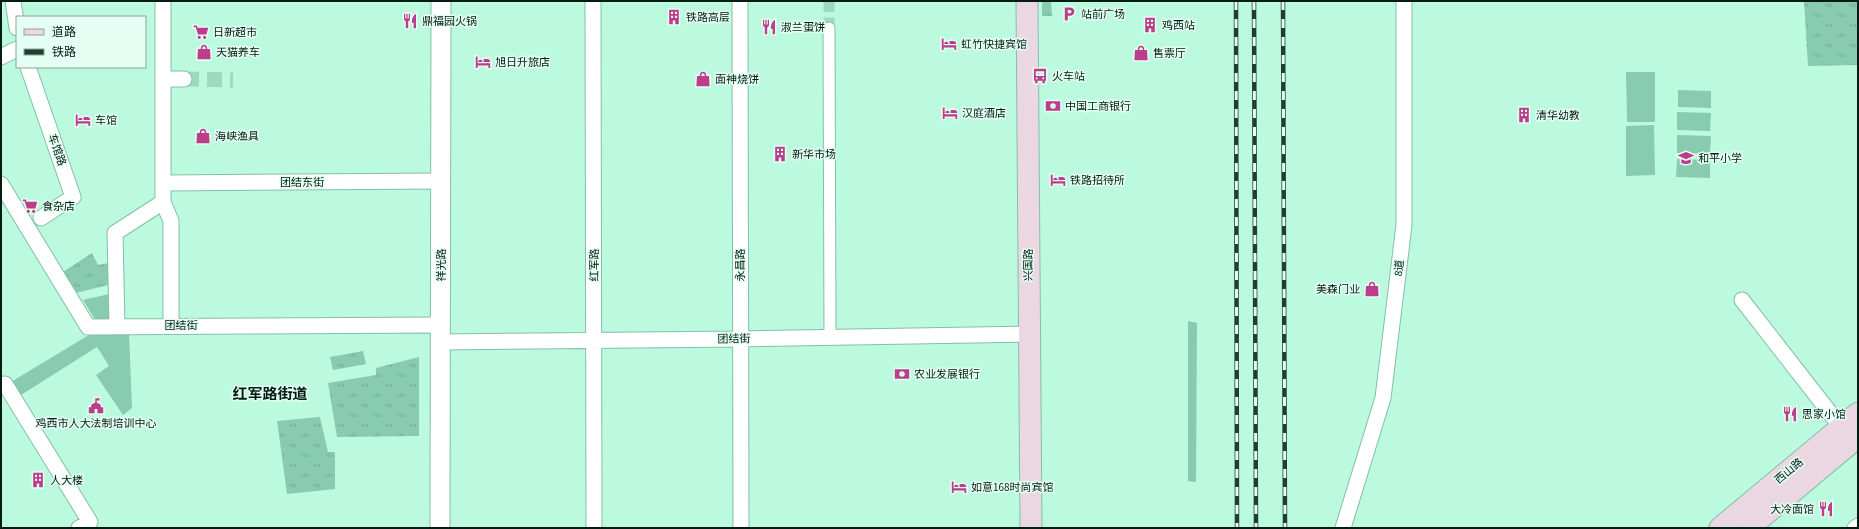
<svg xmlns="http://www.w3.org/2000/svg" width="1859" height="529" font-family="'Source Sans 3','Noto Sans SC',sans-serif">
<defs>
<pattern id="grass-tufts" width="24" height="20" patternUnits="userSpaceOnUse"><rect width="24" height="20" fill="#89cbb0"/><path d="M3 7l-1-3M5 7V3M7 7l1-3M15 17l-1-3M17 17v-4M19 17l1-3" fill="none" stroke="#75ae96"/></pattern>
</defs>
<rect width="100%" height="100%" fill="#bbfadf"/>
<!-- grass -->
<path fill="url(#grass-tufts)" d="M1042,1H1051L1052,16H1042Z
M1804,1H1858V65L1808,66Z
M92,253L98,265L109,263L108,285L76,293L63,272Z
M363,351L366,364L333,370L330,357Z
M419,357V436L337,437L328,383L376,375V368Z
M320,417L328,452H335V489L287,494L277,421Z"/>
<!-- garden -->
<path fill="#89cbb0" d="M1626,72H1655V122H1627Z
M1678,90L1711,91V108L1678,107Z
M1677,112L1711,113L1710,131L1677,130Z
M1654,125L1655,175L1626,176V126Z
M1677,135L1711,136L1710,154L1677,153Z
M1677,159L1710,160V178L1676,177Z
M109,294L111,320L96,321L83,300Z
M1188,321L1197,323L1196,482L1188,481Z
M92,333H129L132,408L123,415L96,375L109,366L97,347L21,395L11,382Z"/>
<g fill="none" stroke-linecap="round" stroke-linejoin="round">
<!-- pedestrian-tunnel -->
<path stroke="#9fd9c0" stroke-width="11" stroke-dasharray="11 5.5" stroke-linecap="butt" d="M829,1V28"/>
<!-- minor-tunnel -->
<path stroke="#9fd9c0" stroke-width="15" stroke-dasharray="15 8" stroke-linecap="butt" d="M184,79L233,80"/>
<!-- pedestrian casing -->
<g stroke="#83c0a7" stroke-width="13">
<path id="pedestrian" d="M829,28L830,338"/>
</g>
<!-- minor casing -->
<g stroke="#83c0a7" stroke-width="17">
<path id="minor" d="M13,1L17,28
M593,1L594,528
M740,1L741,528
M1,57L17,49
M28,67L73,197L41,218
M163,79H184
M163,183L441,181
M1,184L88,327L440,325
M163,202L171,221V325
M1742,300L1841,427
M117,326L115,233L163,202V1
M440,342L740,339L1028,334
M5,384L90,522L79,528
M1343,528L1383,398L1404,225V1
M1855,528L1858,526"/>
</g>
<!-- tertiary casing -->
<g stroke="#83c0a7" stroke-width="21">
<path id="tertiary" d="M440,528L441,1"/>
</g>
<!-- secondary casing -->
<g stroke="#83c0a7" stroke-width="23">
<path id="secondary" d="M1027,1L1031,528
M1720,528L1858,413
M1749,528L1858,437"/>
</g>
<!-- pedestrian -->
<use href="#pedestrian" stroke="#fff" stroke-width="11"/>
<!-- minor -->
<use href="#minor" stroke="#fff" stroke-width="15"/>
<!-- tertiary -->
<use href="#tertiary" stroke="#fff" stroke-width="19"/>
<!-- secondary -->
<use href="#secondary" stroke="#ebd7e1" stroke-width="21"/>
<!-- rail casing -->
<g stroke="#1f3e32" stroke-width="4.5">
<path id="rail" d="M1236,1L1237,528
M1254,1L1256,528
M1283,1L1285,528"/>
</g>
<!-- rail -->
<use href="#rail" stroke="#e5fef3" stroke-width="3" stroke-dasharray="9" stroke-linecap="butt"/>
</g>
<!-- icons -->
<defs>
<g id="parking-bare" transform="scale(1.2)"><path d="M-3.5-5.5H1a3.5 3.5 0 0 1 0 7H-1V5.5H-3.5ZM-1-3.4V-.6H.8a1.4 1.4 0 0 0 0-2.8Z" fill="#bc3d8a" stroke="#e5fef3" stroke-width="2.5" paint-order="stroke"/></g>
<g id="building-bare" transform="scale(1.2)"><path d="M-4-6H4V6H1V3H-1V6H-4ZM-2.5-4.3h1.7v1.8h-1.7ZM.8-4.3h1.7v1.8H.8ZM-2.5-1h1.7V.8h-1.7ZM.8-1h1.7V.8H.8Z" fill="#bc3d8a" stroke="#e5fef3" stroke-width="2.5" paint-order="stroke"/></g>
<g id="restaurant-bare" transform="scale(1.2)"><path d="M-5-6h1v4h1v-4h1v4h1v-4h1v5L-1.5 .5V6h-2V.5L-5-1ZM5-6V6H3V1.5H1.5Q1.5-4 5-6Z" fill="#bc3d8a" stroke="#e5fef3" stroke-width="2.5" paint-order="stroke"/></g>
<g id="supermarket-bare" transform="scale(1.2)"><path d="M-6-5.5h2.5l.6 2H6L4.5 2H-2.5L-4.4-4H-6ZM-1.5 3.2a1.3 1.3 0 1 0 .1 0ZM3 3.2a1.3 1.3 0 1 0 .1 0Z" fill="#bc3d8a" stroke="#e5fef3" stroke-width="2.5" paint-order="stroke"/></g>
<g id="hotel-bare" transform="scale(1.2)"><path d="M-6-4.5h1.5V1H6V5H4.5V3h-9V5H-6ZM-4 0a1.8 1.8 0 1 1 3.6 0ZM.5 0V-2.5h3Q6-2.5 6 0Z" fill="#bc3d8a" stroke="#e5fef3" stroke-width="2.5" paint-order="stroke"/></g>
<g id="shop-bare" transform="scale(1.2)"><path d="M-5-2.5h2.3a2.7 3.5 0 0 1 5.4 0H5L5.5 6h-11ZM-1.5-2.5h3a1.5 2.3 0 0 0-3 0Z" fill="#bc3d8a" stroke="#e5fef3" stroke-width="2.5" paint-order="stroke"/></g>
<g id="bus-bare" transform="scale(1.2)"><path d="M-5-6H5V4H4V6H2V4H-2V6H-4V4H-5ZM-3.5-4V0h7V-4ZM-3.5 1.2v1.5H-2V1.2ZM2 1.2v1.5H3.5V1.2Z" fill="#bc3d8a" stroke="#e5fef3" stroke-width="2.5" paint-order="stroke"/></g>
<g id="bank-bare" transform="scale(1.2)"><path d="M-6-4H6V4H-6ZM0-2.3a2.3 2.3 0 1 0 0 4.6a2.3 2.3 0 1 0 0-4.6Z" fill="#bc3d8a" stroke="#e5fef3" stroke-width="2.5" paint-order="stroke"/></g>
<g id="school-bare" transform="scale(1.2)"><path d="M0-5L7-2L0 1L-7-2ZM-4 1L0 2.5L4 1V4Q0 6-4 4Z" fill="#bc3d8a" stroke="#e5fef3" stroke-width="2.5" paint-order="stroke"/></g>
<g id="civic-bare" transform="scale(1.2)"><path d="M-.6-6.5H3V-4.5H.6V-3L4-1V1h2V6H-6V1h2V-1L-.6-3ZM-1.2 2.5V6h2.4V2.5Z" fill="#bc3d8a" stroke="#e5fef3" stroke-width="2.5" paint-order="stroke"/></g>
</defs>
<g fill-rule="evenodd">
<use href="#parking-bare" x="1069" y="14"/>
<use href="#building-bare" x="674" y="17"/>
<use href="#restaurant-bare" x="410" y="21"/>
<use href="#building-bare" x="1150" y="25"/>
<use href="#restaurant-bare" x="769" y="27"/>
<use href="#supermarket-bare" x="201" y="32"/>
<use href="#hotel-bare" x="949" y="44"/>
<use href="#shop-bare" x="204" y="52"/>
<use href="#shop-bare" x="1141" y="53"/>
<use href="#hotel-bare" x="483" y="62"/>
<use href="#bus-bare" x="1040" y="76"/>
<use href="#shop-bare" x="703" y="79"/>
<use href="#bank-bare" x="1053" y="106"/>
<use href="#hotel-bare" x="950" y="113"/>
<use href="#building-bare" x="1524" y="115"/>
<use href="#hotel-bare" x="83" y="120"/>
<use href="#shop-bare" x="203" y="136"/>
<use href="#building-bare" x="780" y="154"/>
<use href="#school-bare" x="1686" y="158"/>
<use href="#hotel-bare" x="1058" y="180"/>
<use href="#supermarket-bare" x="30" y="206"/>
<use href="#shop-bare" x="1372" y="289"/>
<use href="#bank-bare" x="902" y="374"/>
<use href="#civic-bare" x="96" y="406"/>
<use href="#restaurant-bare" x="1790" y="414"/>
<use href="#building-bare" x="38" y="480"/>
<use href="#hotel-bare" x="959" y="487"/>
<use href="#restaurant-bare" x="1826" y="509"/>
</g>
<g text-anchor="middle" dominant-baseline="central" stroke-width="3" stroke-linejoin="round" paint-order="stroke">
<!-- poi labels -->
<g font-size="11" fill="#031c13" stroke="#e5fef3" text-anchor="start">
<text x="1081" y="14">站前广场</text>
<text x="686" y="17">铁路高层</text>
<text x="422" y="21">鼎福园火锅</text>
<text x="1162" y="25">鸡西站</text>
<text x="781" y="27">淑兰蛋饼</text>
<text x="213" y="32">日新超市</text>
<text x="961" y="44">虹竹快捷宾馆</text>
<text x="216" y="52">天猫养车</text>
<text x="1153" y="53">售票厅</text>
<text x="495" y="62">旭日升旅店</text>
<text x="1052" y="76">火车站</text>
<text x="715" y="79">面神烧饼</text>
<text x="1065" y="106">中国工商银行</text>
<text x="962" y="113">汉庭酒店</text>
<text x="1536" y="115">清华幼教</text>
<text x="95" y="120">车馆</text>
<text x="215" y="136">海峡渔具</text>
<text x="792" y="154">新华市场</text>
<text x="1698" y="158">和平小学</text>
<text x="1070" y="180">铁路招待所</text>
<text x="42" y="206">食杂店</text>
<text x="1360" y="289" text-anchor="end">美森门业</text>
<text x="914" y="374">农业发展银行</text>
<text x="1802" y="414">思家小馆</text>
<text x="96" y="423" text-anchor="middle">鸡西市人大法制培训中心</text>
<text x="50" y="480">人大楼</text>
<text x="971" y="487">如意168时尚宾馆</text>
<text x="1814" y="509" text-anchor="end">大冷面馆</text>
</g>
<!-- street labels -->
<g font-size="11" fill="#031c13" stroke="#e5fef3">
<text transform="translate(57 150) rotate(71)">车馆路</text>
<text x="302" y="182">团结东街</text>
<text transform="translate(441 265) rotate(-90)">祥光路</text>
<text transform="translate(594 265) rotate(-90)">红军路</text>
<text transform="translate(740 265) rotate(-90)">永昌路</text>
<text transform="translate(1028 265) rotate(-90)">兴国路</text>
<text transform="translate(1399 268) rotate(-83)">8道</text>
<text x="181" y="325">团结街</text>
<text transform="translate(734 339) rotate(-1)">团结街</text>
<text transform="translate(1789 471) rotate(-40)">西山路</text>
</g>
<!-- district labels -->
<g font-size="15" font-weight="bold" fill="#031c13" stroke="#e5fef3">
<text x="270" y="394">红军路街道</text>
</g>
</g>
<!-- border -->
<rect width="1859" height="529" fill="none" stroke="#031c13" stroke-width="4"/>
<!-- legend -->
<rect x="16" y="16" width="130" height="52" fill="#e5fef3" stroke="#8ba499"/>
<rect x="24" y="29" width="20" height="6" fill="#ebd7e1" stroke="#8ba499"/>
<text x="52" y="36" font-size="12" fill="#031c13">道路</text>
<rect x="24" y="49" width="20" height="6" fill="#1f3e32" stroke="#8ba499"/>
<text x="52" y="56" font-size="12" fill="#031c13">铁路</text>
</svg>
